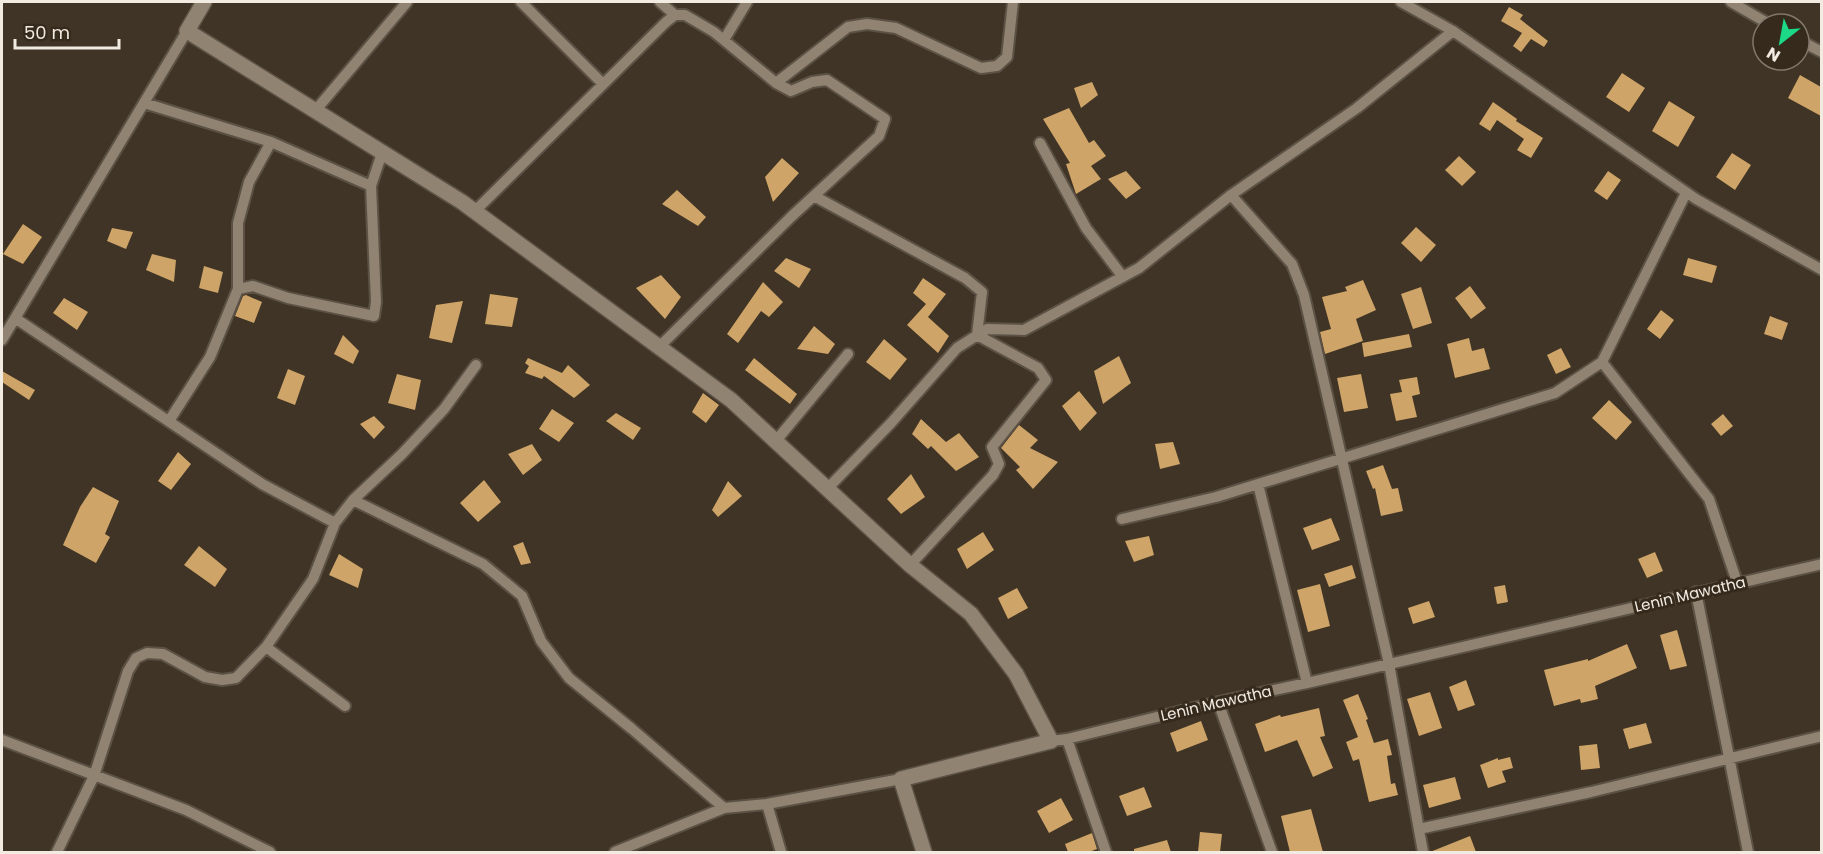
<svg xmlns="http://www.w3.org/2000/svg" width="1823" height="854" font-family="Poppins,sans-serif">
<rect width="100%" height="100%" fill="#3f3425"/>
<!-- building -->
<path fill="#cea468" d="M1509,7L1523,15L1520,19L1548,41L1544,47L1531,39L1521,52L1513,46L1522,33L1501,21Z
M1622,73L1645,88L1629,112L1606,97Z
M1800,75L1821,87V116L1788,98Z
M1092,82L1098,95L1081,108L1074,88Z
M1669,101L1695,117L1678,147L1652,131Z
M1493,102L1517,119L1516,121L1543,138L1531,158L1517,150L1524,139L1497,120L1490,131L1479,124Z
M1069,108L1089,143L1094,140L1106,156L1091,166L1101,179L1076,194L1066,164L1070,163L1043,119Z
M1732,153L1751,165L1735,190L1716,177Z
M1459,156L1476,172L1462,186L1445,170Z
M782,158L799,173L773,202L765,177Z
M1126,171L1141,188L1126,199L1108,179Z
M1608,171L1621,180L1607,200L1594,191Z
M677,190L706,217L698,226L662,204Z
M23,224L42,237L23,264L3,254Z
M1416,227L1436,245L1421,262L1401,243Z
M112,228L133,232L126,249L107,241Z
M152,254L176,260L174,282L146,270Z
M786,258L811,269L799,288L774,271Z
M1688,258L1717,266L1712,283L1683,275Z
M204,266L223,272L218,293L199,288Z
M661,275L681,297L665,319L636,288Z
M923,278L946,294L928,317L949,336L938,353L907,325L926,304L913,293Z
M1363,280L1376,310L1356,319L1363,341L1325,354L1320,332L1331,329L1322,297L1347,291L1345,287Z
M763,282L783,302L769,317L761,311L738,343L727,334Z
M1470,286L1486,308L1471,319L1455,298Z
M1421,287L1432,323L1413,329L1401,294Z
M490,294L518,298L512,327L485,324Z
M246,295L262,302L254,323L235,316L243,296Z
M64,298L88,312L77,330L53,313Z
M463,301L452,343L429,338L436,305Z
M1661,310L1674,320L1660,339L1647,329Z
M1770,316L1788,323L1782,340L1764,334Z
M814,326L835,344L828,354L797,349Z
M1409,334L1412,347L1364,357L1362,343Z
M343,335L359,351L353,364L334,354Z
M1469,338L1472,351L1484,348L1490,369L1455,378L1447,344Z
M884,339L907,359L890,380L866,362Z
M1561,348L1571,367L1556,374L1547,355Z
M1119,356L1131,383L1103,404L1094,371Z
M528,358L562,373L568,365L590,385L574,398L544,376L542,379L525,373L529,366L525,363Z
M754,358L797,394L790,404L745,370Z
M288,369L305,376L295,405L277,398Z
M2,371L35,390L29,400L2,382Z
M397,374L421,380L415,410L388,403Z
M1361,374L1368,408L1344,412L1337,378Z
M1417,377L1420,394L1412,396L1417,417L1396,421L1390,394L1402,392L1399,380Z
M1079,391L1097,413L1080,431L1062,406Z
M703,393L719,405L706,423L692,412Z
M1609,400L1632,422L1616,440L1592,418Z
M552,409L574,423L559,442L539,429Z
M616,413L641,428L633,440L606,421Z
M1723,414L1733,426L1721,436L1711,424Z
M374,416L385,427L374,439L360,424Z
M921,419L946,442L959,433L979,457L956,471L931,446L928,449L912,434Z
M1019,425L1038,440L1030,448L1058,462L1033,489L1016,470L1020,467L1001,448Z
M1173,442L1180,464L1160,469L1155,444Z
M532,444L542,460L523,475L508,454Z
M178,452L191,464L171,490L158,481Z
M1383,465L1392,489L1398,488L1403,511L1381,516L1375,488L1373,489L1366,471Z
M911,474L925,497L901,514L887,499Z
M484,480L501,502L478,522L460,503Z
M728,481L742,496L718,517L712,510Z
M93,487L119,501L105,534L110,537L96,563L63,545L80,507Z
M1331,518L1340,540L1312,550L1303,528Z
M983,532L994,550L967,569L957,549Z
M1149,536L1154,555L1134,562L1125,541Z
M523,542L531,563L521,565L513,546Z
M199,546L227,569L215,587L184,565Z
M1655,552L1663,571L1647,578L1638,559Z
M339,554L363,569L358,588L329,575Z
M1352,565L1356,578L1329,587L1324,574Z
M1320,584L1330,626L1308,632L1297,590Z
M1505,585L1508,602L1497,604L1494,587Z
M1017,588L1028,608L1008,619L998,598Z
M1429,601L1435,617L1413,624L1408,608Z
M1677,630L1687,666L1670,670L1660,635Z
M1627,644L1637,668L1595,686L1598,699L1581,703L1580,699L1554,706L1544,670L1588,659V661Z
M1466,680L1475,705L1458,711L1449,687Z
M1430,692L1442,728L1419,736L1407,699Z
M1358,694L1368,719L1366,720L1374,743L1388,739L1392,755L1387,756L1391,784L1395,783L1398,795L1369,802L1359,759L1353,761L1346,742L1358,737L1343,700Z
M1319,708L1325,736L1320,737L1333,768L1313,777L1297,740L1265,752L1255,724L1280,715L1281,717Z
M1201,721L1208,740L1177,752L1170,733Z
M1646,723L1652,743L1629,749L1623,729Z
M1597,744L1600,768L1581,770L1579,746Z
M1510,757L1513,768L1502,771L1506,782L1488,788L1480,765L1498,758V760Z
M1455,777L1461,799L1429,808L1423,785Z
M1144,787L1152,807L1127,816L1119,796Z
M1061,798L1073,820L1049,833L1037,811Z
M1311,809L1323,852H1290L1281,816Z
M1200,832L1222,834L1220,852H1198Z
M1092,833L1097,849L1089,852H1068L1065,844Z
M1470,836L1476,852H1430Z
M1167,840L1171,852H1134V849Z"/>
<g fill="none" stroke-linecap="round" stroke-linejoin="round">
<!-- street casing -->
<g stroke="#5b5144" stroke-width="14">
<path id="street" d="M521,2L603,84
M660,2L675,15
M1401,2L1453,31L1696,199L1822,270
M1731,2L1769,24
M724,40L747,2
M1799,40L1822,52
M776,83L848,27L867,24L896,28L981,68L997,66L1007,57L1013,2
M144,103L271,142L371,186
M315,111L407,2
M1040,143L1086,228L1123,277
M1231,195L1292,264L1304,295L1389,664L1423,852
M814,196L965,278L982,292L977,335L1038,368L1046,380L992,447L999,464L993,475L910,565
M474,212L666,22L675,15H685L714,32L776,83L791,91L812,82L827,80L885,119L879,136L792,216L659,347
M238,289V223L249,182L271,142
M15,318L262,484L335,523L353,500L483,564L522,596L541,641L569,678L632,729L724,808
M2,340L187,31
M1602,362L1709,499L1737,582
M169,421L210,357L238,289L253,286L288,298L374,316L376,302L371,186L382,153
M775,442L848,354
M1258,484L1307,683
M827,489L891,423L957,348L987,329L1024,330L1139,268L1231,195L1357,108L1453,31
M353,500L402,454L444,409L476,365
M1122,519L1216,497L1555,393L1602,362L1686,193
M1696,592L1748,852
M266,647L345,706
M1218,702L1272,852
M1067,739L1106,852
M2,740L186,810L270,852
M1051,741L1067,739L1218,702L1307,683L1822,564
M767,804L781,852
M1419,829L1591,792L1822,736
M57,852L94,776L128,671L136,658L147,653L163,654L205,677L222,680L236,678L266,647L313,579L335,523
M615,852L724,808L767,804L901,779"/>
</g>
<!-- secondary casing -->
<g stroke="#5b5144" stroke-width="18">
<path id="secondary" d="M204,2L187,31L462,202L731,400L910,565L971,614L1016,674L1051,741L901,779L924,852"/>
</g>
<!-- street -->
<use href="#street" stroke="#908372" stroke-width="10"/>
<!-- secondary -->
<use href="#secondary" stroke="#908372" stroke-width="15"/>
</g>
<g text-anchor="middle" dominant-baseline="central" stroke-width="6" stroke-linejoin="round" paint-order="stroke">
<!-- street labels -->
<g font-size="15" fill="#f2ebe2" stroke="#352a1b">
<text transform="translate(1690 594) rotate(-13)">Lenin Mawatha</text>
<text transform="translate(1216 703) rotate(-13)">Lenin Mawatha</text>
</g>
</g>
<!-- border -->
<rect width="1823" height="854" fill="none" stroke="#f2ebe2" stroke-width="6"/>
<!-- north arrow -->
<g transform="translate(1781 42) rotate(211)"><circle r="28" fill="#352a1b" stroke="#81776b" stroke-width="1.5"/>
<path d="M0-4.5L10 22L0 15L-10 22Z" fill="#1cd988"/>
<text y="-9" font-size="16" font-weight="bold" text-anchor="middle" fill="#f2ebe2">N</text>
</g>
<!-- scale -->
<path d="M15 39v9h104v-9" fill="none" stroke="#f2ebe2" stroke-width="3"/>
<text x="24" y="39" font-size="18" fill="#f2ebe2" stroke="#352a1b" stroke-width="4.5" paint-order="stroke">50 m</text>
</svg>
